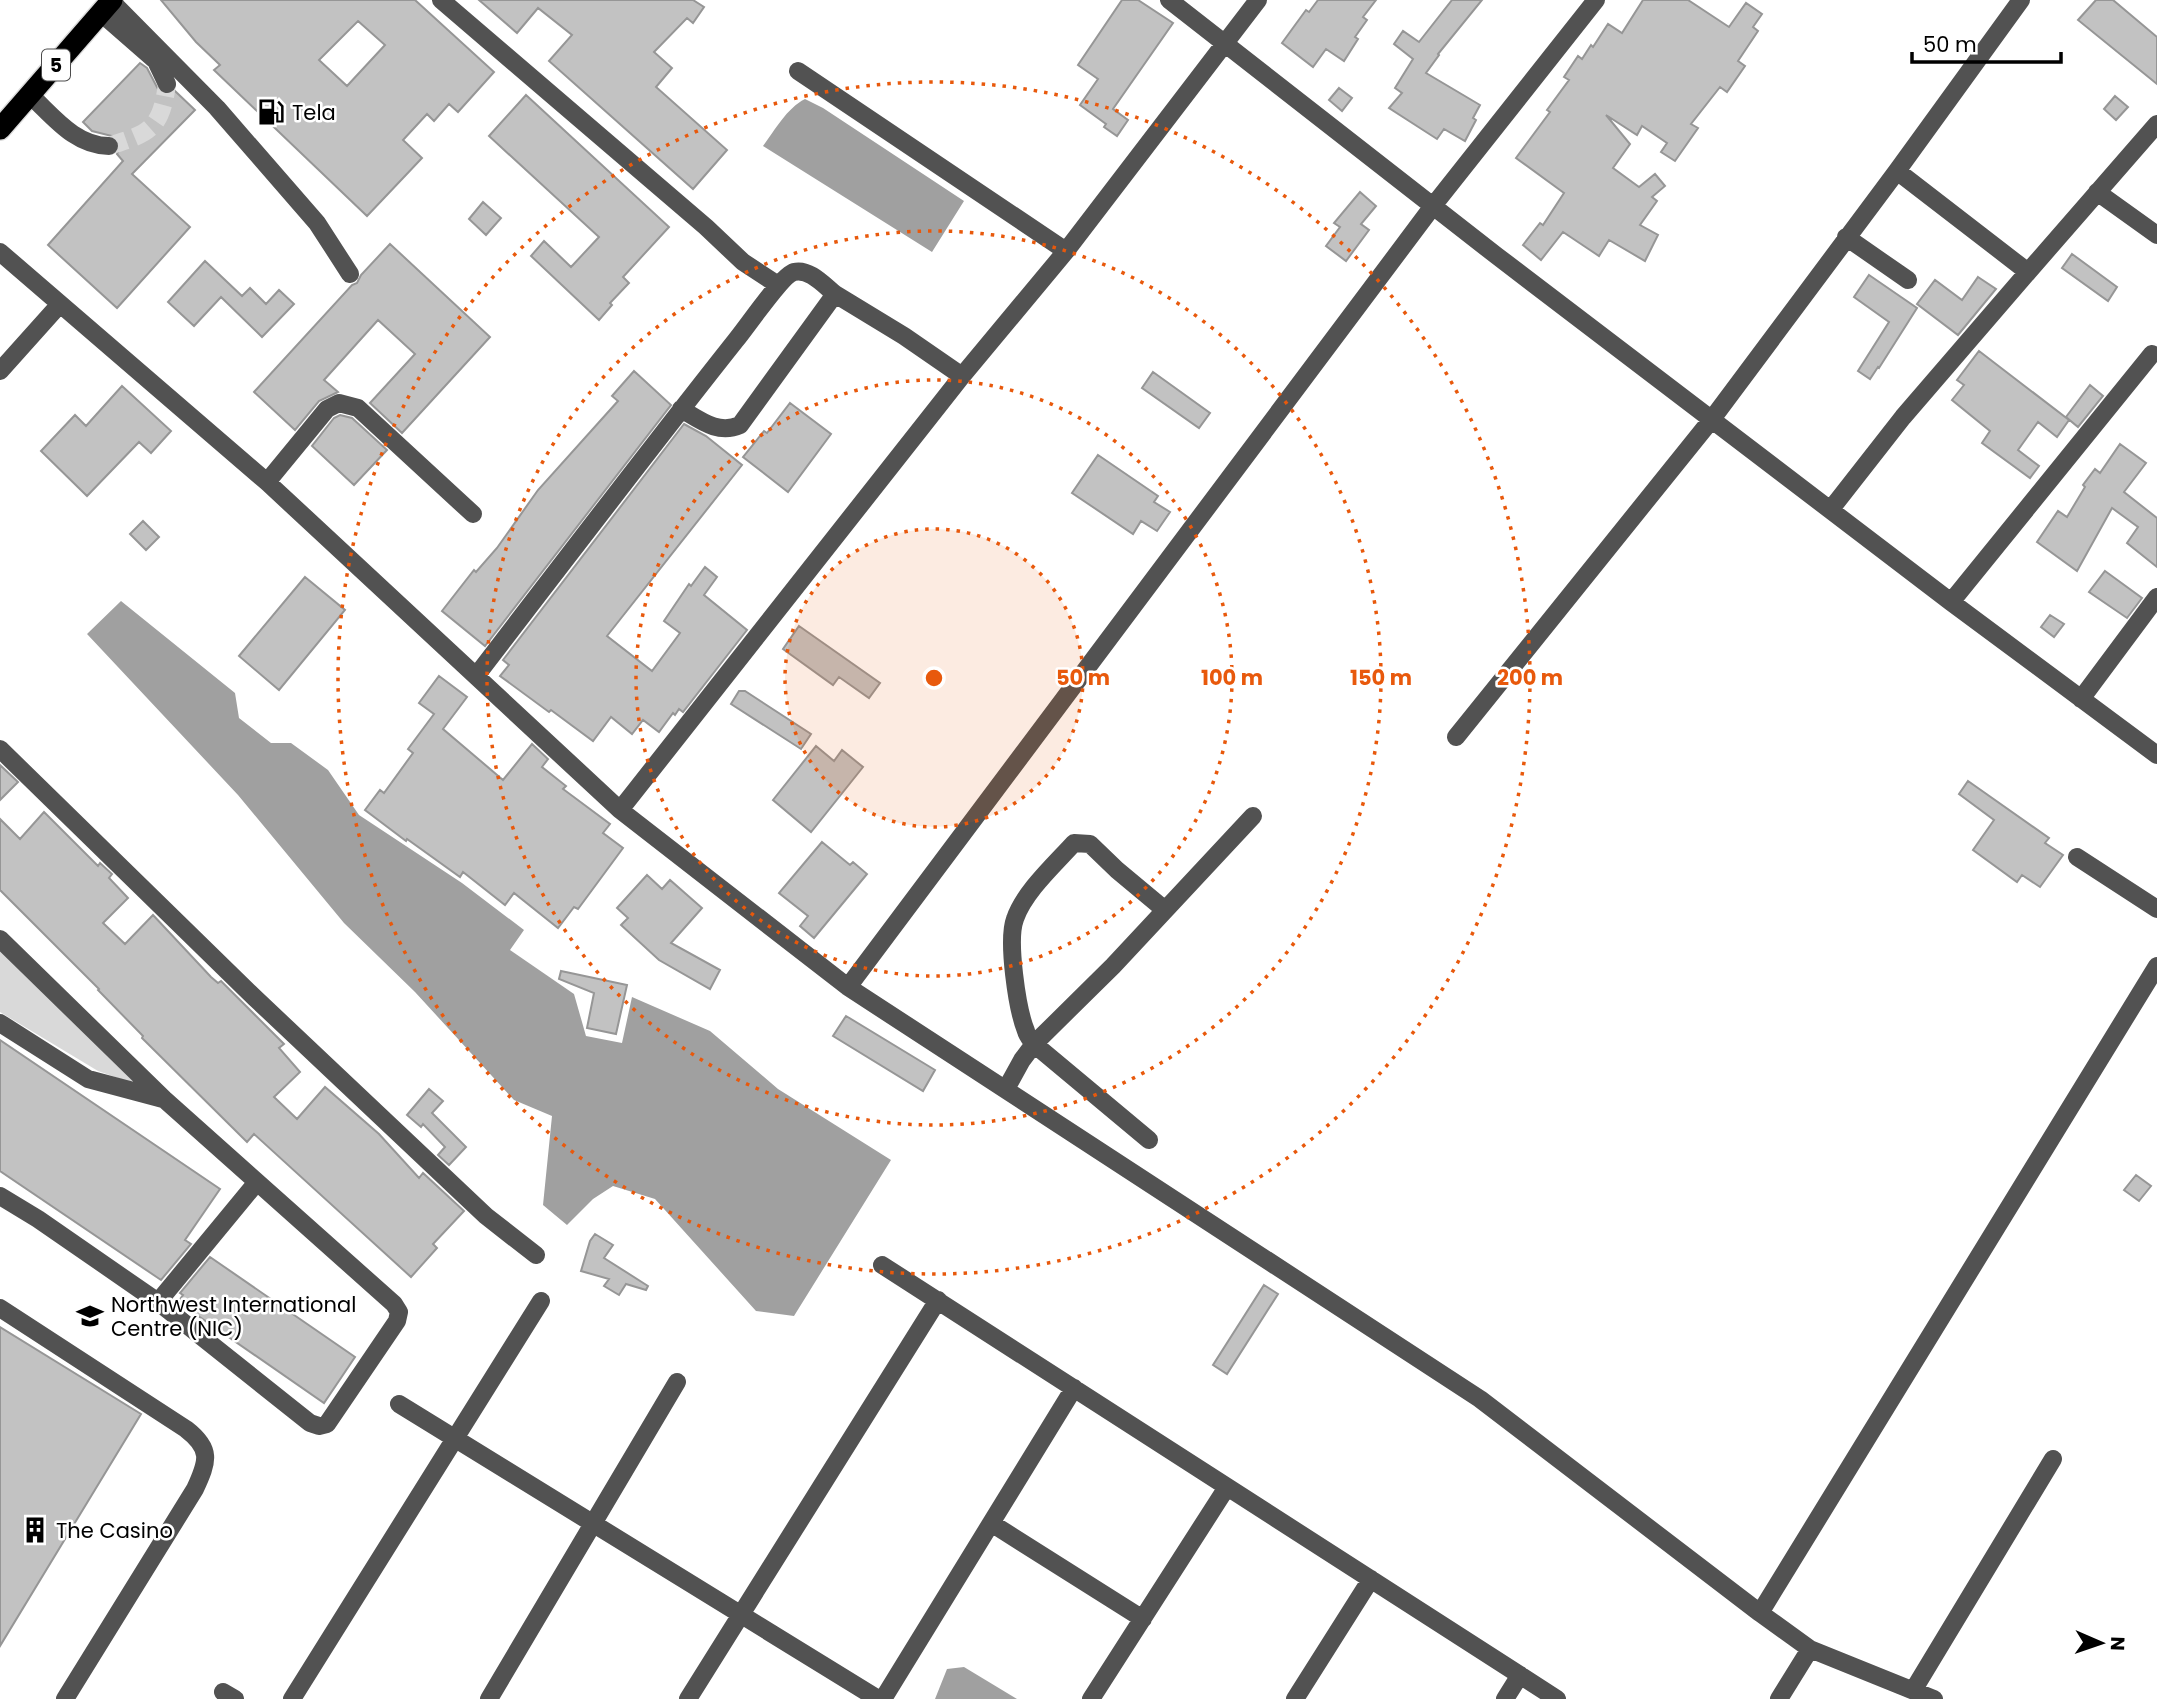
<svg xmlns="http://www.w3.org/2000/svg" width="2157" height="1699" font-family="Poppins,sans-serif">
<rect width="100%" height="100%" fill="#fff"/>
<!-- green -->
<path fill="#d9d9d9" d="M0,944L138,1085L98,1071L0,1012Z"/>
<!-- water -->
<path fill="#a0a0a0" d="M805,99L823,108L964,201L932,252L763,146C775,130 787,108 805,99Z
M121,601L235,693L239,718L271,743H291L328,770L359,815L462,883L524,930L510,950L574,994L586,1036L622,1043L632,997L710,1031L778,1089L891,1160L794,1316L756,1311L655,1199L613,1186L593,1199L567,1225L543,1205L552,1116L514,1100L415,992L344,923L238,795L87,634Z
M964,1667L1017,1699H935L947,1669Z"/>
<!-- building -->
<path fill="#c2c2c2" stroke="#969696" stroke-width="2" fill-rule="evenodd" d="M161,0H415L494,72L458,112L449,104L434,121L427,114L403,140L422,158L367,216L214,70L220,65L196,42ZM358,21L385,45L347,86L319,60Z
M479,0H693L704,7L693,23L687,18L654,52L672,68L656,87L727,150L693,189L549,61L572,35L538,8L517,33Z
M1122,0H1138L1173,23L1113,109L1128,120L1117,136L1104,127L1106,124L1080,105L1098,79L1078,65Z
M1318,0H1376L1363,17L1367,20L1355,37L1358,39L1344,61L1326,49L1313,67L1282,43L1306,10L1309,12Z
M1452,0H1482L1438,54L1439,55L1426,73L1480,105L1473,118L1476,120L1465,141L1444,129L1437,139L1389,108L1402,93L1395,88L1413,59L1394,44L1403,31L1419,42Z
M1643,0H1688L1729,27L1746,3L1762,14L1753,27L1758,31L1738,61L1745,66L1727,92L1720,87L1691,124L1698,128L1675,161L1661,152L1667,143L1642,126L1637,135L1606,115L1630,144L1613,168L1639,187L1655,174L1665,186L1652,197L1657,201L1640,225L1658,235L1645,261L1609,240L1599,256L1563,232L1541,260L1523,245L1540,223L1543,225L1564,193L1516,158L1550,112L1547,110L1569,80L1564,77L1578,56L1582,59L1591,45L1593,47L1608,24L1622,33Z
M2096,0H2113L2157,37V84L2078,20Z
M140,63L147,68L160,93L167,95L175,91L195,110L132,174L190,227L117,308L48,245L123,161L117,154L120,147L116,137L92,131L83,122Z
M1339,88L1352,98L1342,111L1329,100Z
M526,95L669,227L623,277L629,283L610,303L612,305L599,320L531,256L544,241L571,267L599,237L489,136Z
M2115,96L2128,107L2116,120L2104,109Z
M1360,192L1376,206L1361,224L1369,230L1346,261L1326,246L1340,227L1334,223Z
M483,202L501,218L486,235L469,219Z
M390,244L490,337L402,433L370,403L415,354L378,320L324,380L338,392L319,401L295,430L254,392L352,285L357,283L361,275Z
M2072,254L2117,287L2108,301L2062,268Z
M205,261L242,296L250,288L266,304L279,290L294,304L262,337L221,297L194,326L168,302Z
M1869,275L1917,308L1879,368L1878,367L1870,379L1858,371L1889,322L1854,297Z
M1978,277L1996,289L1958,335L1917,304L1935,280L1962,300Z
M1979,351L2069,420L2057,437L2038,422L2018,450L2039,466L2030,478L1982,443L1990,431L1952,400L1964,385L1957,380Z
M634,371L671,405L485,646L442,611L474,570L476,572L497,548L538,490L618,401L612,396Z
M1153,372L1210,413L1199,428L1142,388Z
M2090,385L2103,396L2078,427L2066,417Z
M122,386L171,431L151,453L139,442L87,496L41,451L75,415L86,426Z
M790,403L831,434L788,492L743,457L764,431L767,433Z
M340,415L352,418L387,450L354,485L312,446L334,418Z
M684,424L706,436L742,465L607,636L652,671L680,633L664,621L689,584L691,586L705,567L717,577L704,595L747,630L683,712L679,709L675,715L673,713L659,732L643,720L632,734L611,717L593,741L551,710L549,712L500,676L509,665L503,660Z
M2120,444L2146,463L2124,492L2157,518V567L2127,543L2138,527L2112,508L2077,571L2037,542L2058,511L2067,517L2085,487L2083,485L2095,469L2100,473Z
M1098,455L1158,496L1154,502L1170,512L1157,531L1141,521L1133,534L1072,493Z
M143,521L159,537L146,550L130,534Z
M2105,571L2142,598L2127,618L2089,592Z
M305,577L345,610L279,690L239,656Z
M2050,615L2064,624L2054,637L2041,627Z
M799,626L880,683L869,698L839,677L833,685L783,649Z
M439,676L467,697L443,729L503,780L532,744L548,759L542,767L566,786L563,789L610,824L603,833L623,848L578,909L574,907L558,928L514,893L505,905L463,872L460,877L407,839L406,841L365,810L380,790L384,793L413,753L408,749L434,714L419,703Z
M739,691H745L811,734L801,749L731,704Z
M816,746L834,761L842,750L863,767L811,832L773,800Z
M0,765L18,782L0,800Z
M1968,781L2049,838L2045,843L2063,855L2040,887L2022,875L2017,882L1973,850L1994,820L1959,794Z
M44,812L98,866L100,863L112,874L109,878L128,898L103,923L125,944L153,915L211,977L218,983L221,981L284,1044L279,1048L300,1072L274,1097L297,1119L325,1087L379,1134L419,1178L423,1173L464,1211L433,1244L437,1248L411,1277L254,1134L247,1142L142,1038L143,1036L98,990L99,989L0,890V819L20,839Z
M822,842L850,865L853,862L867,874L814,938L800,926L808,916L779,893Z
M647,875L662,889L670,880L702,908L671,943L720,970L710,989L659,960L621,925L628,918L617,908Z
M561,971L627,985L616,1034L587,1028L594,993L559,979Z
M846,1016L935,1070L923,1091L833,1036Z
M0,1040L220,1189L185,1240L191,1244L161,1280L0,1171Z
M429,1089L443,1101L432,1113L466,1147L449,1165L438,1155L445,1147L423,1124L421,1127L407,1115Z
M2136,1175L2151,1186L2139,1201L2124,1190Z
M595,1234L613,1245L604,1258L648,1286L646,1290L626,1284L619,1295L604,1286L609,1279L581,1271L590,1241Z
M210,1257L355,1357L324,1403L178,1302L183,1295L180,1293Z
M1264,1285L1278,1294L1227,1374L1213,1365Z
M0,1327L141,1414L0,1646Z"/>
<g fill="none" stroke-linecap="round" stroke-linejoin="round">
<!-- minor-tunnel -->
<path stroke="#d9d9d9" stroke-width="18" stroke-dasharray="18 9" stroke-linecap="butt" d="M109,146C150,133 161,129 167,84"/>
<!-- highway casing -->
<g stroke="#dbdbdb" stroke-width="24">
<path id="highway" d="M0,129L112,0"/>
</g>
<!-- minor -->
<path stroke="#525252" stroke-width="18" d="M441,0L706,227L743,262L778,285
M1169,0L1497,256L1951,602L2157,755
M111,1L217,108L317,223L350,274
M101,13L156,61L167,84
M798,71L1066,251
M30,95C53,116 75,146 109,146
M2097,192L2157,235
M1846,237L1908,280
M0,252L267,482L620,810L848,987L1480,1399L1760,1613L1810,1649L1934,1699
M2028,272L2157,124
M835,294L904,336L962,376
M0,371L60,304
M267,482L327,409L339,403L358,408L473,514
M1831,509L1903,417L2028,272L1897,171
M1951,602L2152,354
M476,676C562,564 648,451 736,340C747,327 782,275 794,272C809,268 824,285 835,294L740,425C718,435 700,420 681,409
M2081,699L2157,597
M1456,737L1712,419L1897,171L2021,0
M0,749L255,998L486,1216L536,1255
M620,810L962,376L1066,251L1258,0
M2077,857L2157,909
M0,939L164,1099L394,1304L399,1312L397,1321L327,1424L319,1426L310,1423L158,1302L38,1219L0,1196
M848,987L1433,206L1596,0
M0,1023L88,1079L163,1099
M1006,1089L1022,1060L1034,1044C1031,1040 1027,1036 1026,1031C1017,1009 1007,940 1015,919C1024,892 1055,864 1074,843L1090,844L1117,870L1165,910
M1149,1140L1034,1044L1113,966L1253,816
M882,1265L1557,1699
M158,1302L257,1182
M0,1308L186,1429C212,1449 208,1461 195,1489L65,1699
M399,1404L878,1699
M991,1523L1143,1619
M1760,1613L2157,966
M1914,1689L2053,1459
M223,1692L235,1699
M292,1699L541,1301
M489,1699L677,1382
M688,1699L938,1300
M883,1699L1074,1388
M1091,1699L1227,1487
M1295,1699L1371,1579
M1505,1699L1520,1675
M1779,1699L1810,1649"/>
<!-- highway -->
<use href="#highway" stroke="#000" stroke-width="21"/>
</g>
<!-- distance rings -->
<circle cx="934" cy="678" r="149" fill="#e8590c" fill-opacity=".12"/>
<g fill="none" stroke="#e8590c" stroke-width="3.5" stroke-dasharray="3.5 7">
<circle cx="934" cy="678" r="149"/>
<circle cx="934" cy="678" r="298"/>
<circle cx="934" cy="678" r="447"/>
<circle cx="934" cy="678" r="596"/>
</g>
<!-- icons -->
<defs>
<g id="fuel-bare" transform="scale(2.1)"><path d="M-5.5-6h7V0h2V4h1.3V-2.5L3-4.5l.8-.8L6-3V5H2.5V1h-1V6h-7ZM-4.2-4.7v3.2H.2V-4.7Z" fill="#000" stroke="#fff" stroke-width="2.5" paint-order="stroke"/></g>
<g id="university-bare" transform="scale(2.1)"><path d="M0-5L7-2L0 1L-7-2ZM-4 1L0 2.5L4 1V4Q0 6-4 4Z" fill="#000" stroke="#fff" stroke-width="2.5" paint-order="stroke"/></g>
<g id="building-bare" transform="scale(2.1)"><path d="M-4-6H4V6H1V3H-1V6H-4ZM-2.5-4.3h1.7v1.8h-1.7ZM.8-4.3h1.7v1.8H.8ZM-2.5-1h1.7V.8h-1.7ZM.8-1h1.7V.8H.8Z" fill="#000" stroke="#fff" stroke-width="2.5" paint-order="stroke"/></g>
</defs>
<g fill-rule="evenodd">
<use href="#fuel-bare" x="271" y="112"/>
<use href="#university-bare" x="90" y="1316"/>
<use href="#building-bare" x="35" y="1530"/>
</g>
<g text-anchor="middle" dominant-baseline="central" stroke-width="5" stroke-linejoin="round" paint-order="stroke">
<!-- shield labels -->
<rect fill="#fff" stroke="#4c4c4c" stroke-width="2" x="42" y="49.5" width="28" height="31" rx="5"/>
<g font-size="19" font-weight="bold" fill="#000">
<text x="56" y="65">5</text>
</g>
<!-- poi labels -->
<g font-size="21" fill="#000" stroke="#fff" text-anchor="start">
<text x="292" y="112">Tela</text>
<text x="111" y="1304">Northwest International<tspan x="111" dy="24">Centre (NIC)</tspan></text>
<text x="56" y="1530">The Casino</text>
</g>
</g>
<circle cx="934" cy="678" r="10" fill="#e8590c" stroke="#fff" stroke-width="3.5"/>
<g font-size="21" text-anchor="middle" font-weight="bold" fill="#e8590c" stroke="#fff" stroke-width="5" stroke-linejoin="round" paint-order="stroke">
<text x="1083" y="685">50 m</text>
<text x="1232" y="685">100 m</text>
<text x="1381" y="685">150 m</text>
<text x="1530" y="685">200 m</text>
</g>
<!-- north arrow -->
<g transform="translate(2101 1643) rotate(92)" stroke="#ffffff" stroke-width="5" paint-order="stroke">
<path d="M0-5L12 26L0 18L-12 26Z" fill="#000000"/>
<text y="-10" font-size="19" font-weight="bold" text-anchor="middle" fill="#000000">N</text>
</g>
<!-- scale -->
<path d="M1912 52v10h149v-10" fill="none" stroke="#000000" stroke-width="3.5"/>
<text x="1923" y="52" font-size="21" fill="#000000" stroke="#ffffff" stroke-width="5" paint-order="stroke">50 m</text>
</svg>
